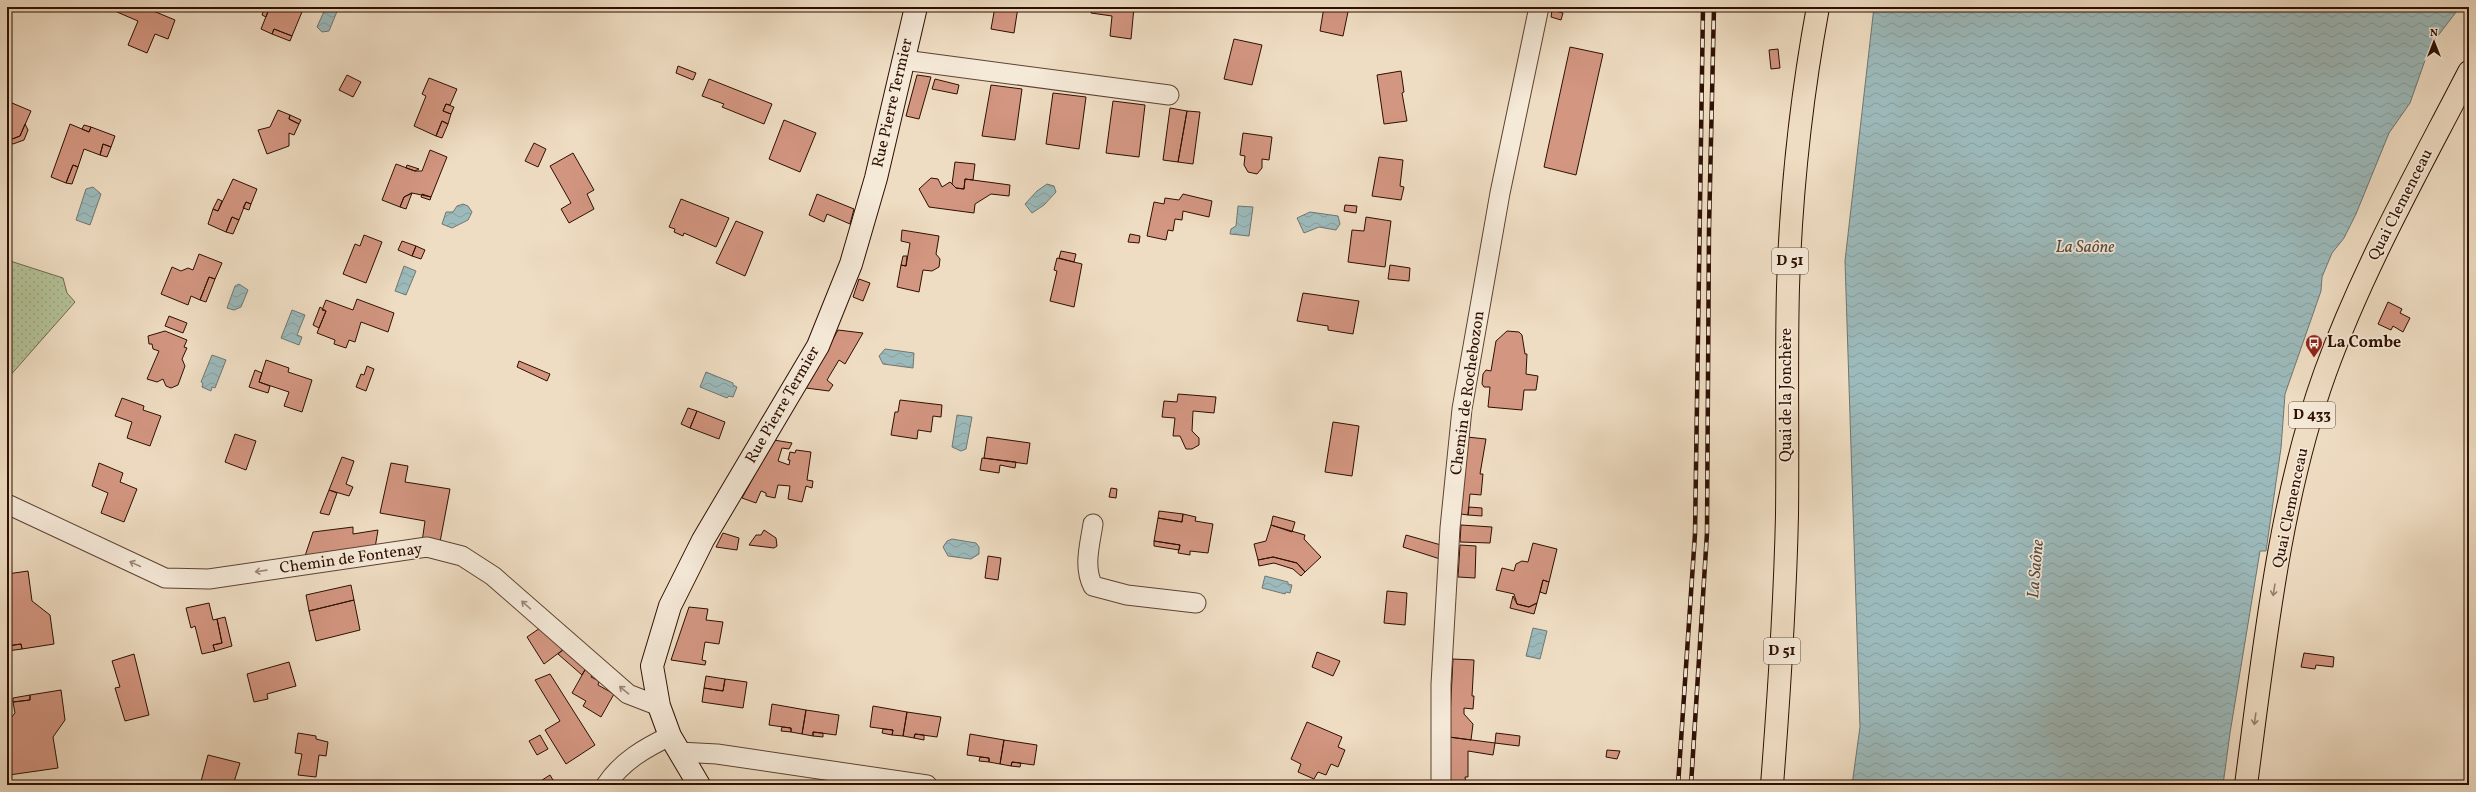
<svg xmlns="http://www.w3.org/2000/svg" width="2476" height="792" font-family="Vollkorn,serif">
<defs>
<pattern id="grass-dots" width="8" height="8" patternUnits="userSpaceOnUse"><rect width="8" height="8" fill="#b4c298"/><path d="M2 2h.1M6 6h.1" fill="none" stroke="#9ba681" stroke-width="1.8" stroke-linecap="round"/></pattern>
<pattern id="water-waves" width="16" height="10" patternUnits="userSpaceOnUse"><rect width="16" height="10" fill="#9cbabb"/><path d="M0 5q4-4 8 0t8 0" fill="none" stroke="#879f9f"/></pattern>
</defs>
<rect width="100%" height="100%" fill="#efddc3"/>
<filter id="stains"><feTurbulence type="fractalNoise" baseFrequency=".005" numOctaves="4"/><feColorMatrix values="0 0 0 0 .2 0 0 0 0 .09 0 0 0 0 .02 0 0 0 .5 -.17"/></filter>
<radialGradient id="worn" r=".72"><stop offset=".6" stop-color="#630" stop-opacity="0"/><stop offset="1" stop-color="#630" stop-opacity=".3"/></radialGradient>
<!-- grass -->
<path fill="url(#grass-dots)" stroke="#71684c" d="M7,260L63,278L67,293L75,302L8,378Z"/>
<!-- water -->
<path fill="url(#water-waves)" stroke="#707671" d="M326,7L338,9L329,31L322,32L317,27Z
M1874,7H2460L2430,46L2410,103L2389,133L2356,214L2344,238L2332,253L2322,277L2321,291L2285,394L2281,448L2266,551H2260L2230,733L2223,785H1852L1860,727L1845,261Z
M1047,184L1054,186L1056,192L1044,205L1032,213L1025,204L1037,191Z
M93,187L101,194L90,225L76,220L86,189Z
M463,204L468,206L472,212L468,220L452,228L442,224L446,212H453L457,206Z
M1238,206L1253,207L1249,236L1230,234L1231,229L1236,226Z
M1310,212L1338,216L1340,224L1336,230L1319,227L1304,233L1297,218Z
M404,266L416,271L406,295L395,291Z
M239,284L248,290L241,307L234,310L227,308L235,286Z
M292,310L305,315L297,335L302,337L299,345L281,338Z
M885,349L914,353L913,368L883,364L879,356Z
M212,355L226,360L215,388L212,387L211,391L202,387L203,383L201,382Z
M706,372L733,383V385L737,387L733,397L729,396L727,398L700,387Z
M957,415L972,417L966,449L961,451L952,447Z
M952,539L976,543L979,547V554L971,559L948,556L943,547L947,541Z
M1265,576L1288,582V584L1292,585L1290,593L1286,592L1285,594L1262,588Z
M1533,628L1547,631L1540,659L1526,656Z"/>
<!-- building -->
<path fill="#d39681" stroke="#2e0f01" d="M32,7H43L41,10Z
M119,7H153L151,10L175,20L168,39L155,34L147,53L128,45L138,21L117,12Z
M265,7H304L292,36L274,29L272,34L261,29L269,9Z
M265,7L269,9L266,17L262,15Z
M995,7H1018L1014,33L991,29Z
M1091,7H1134L1131,39L1110,36L1112,16L1091,13Z
M1324,7H1349L1343,36L1320,31Z
M1552,10L1563,13L1561,20L1551,17Z
M274,29L292,36L290,41L272,34Z
M1234,39L1262,45L1252,85L1224,79Z
M1570,47L1603,54L1576,175L1544,167Z
M1778,49L1780,68L1771,69L1769,50Z
M678,66L696,73L693,80L676,73Z
M1401,71L1404,92L1402,93L1407,121L1384,124L1377,75Z
M347,75L361,82L353,97L339,90Z
M917,75L931,77L919,119L906,116Z
M429,78L457,89L450,105L446,104L443,111L451,114L448,124L442,121L436,136L414,126L426,96L422,94Z
M709,79L772,104L764,124L722,107L724,104L702,96Z
M935,79L959,85L957,94L932,89Z
M991,85L1022,89L1015,140L982,136Z
M1053,93L1086,97L1079,149L1046,144Z
M1113,101L1145,105L1139,157L1106,153Z
M12,103L31,111L20,136L7,141V115Z
M446,104L454,107L451,114L443,111Z
M1170,108L1187,111L1178,162L1163,160Z
M278,110L290,115L289,119L299,124L294,135L289,133V146L267,154L258,130L270,127Z
M1187,111L1200,112L1193,164L1178,162Z
M290,115L301,120L299,124L289,119Z
M784,120L816,133L800,172L769,159Z
M442,121L448,124L442,138L436,136Z
M25,124L28,130L24,140L13,144L7,141L20,136Z
M70,124L89,132L91,127L115,136L111,147L103,144L100,155L84,149L78,167L73,165L66,183L51,177Z
M84,125L91,127L89,132L82,129Z
M1243,133L1272,137L1269,160L1262,159V168L1257,174L1248,172L1244,165L1245,156L1240,155Z
M534,143L546,149L538,167L525,161Z
M103,144L111,147L107,157L100,155Z
M430,150L447,157L431,197L412,193L404,197L400,207L382,200L396,164L415,171H422Z
M573,153L594,190L587,194L594,209L569,223L561,209L571,203L550,166Z
M1379,157L1403,160L1400,186L1404,187L1401,200L1372,196Z
M955,162L975,164L973,180L965,179L964,189L956,188L952,184Z
M73,165L78,167L72,184L66,183Z
M407,165L419,169L415,171L406,168Z
M931,178L938,179L942,187L950,182L956,188L964,189L965,179L1010,185L1009,196L991,194L975,204L974,213L929,207L919,189Z
M233,179L257,189L251,204L246,202L239,220L232,217L226,232L208,224L213,209L218,211Z
M412,193L406,209L400,207L404,197Z
M422,194L431,197L430,200L421,197Z
M817,194L854,209L850,224L827,214L824,222L809,215Z
M1183,194L1212,201L1209,217L1183,211L1182,220L1175,219L1173,231L1168,230L1166,240L1147,236L1154,202L1164,204L1165,198L1179,200Z
M218,199L222,201L218,211L213,209Z
M681,199L729,218L716,247L684,233L683,236L674,232L675,229L669,227Z
M246,202L251,204L249,210L243,208Z
M1345,205L1357,206L1356,213L1344,211Z
M232,217L239,220L233,234L226,232Z
M1366,217L1391,221L1385,267L1348,262L1352,230L1364,231Z
M736,221L763,232L745,276L716,263Z
M902,230L939,236L936,254L940,259L939,267L932,271L923,270L919,292L897,287L901,265L906,266L910,243L901,241Z
M1130,234L1140,236L1139,243L1128,242Z
M364,235L382,242L366,283L343,274L355,244L360,246Z
M402,241L416,246L412,256L398,250Z
M416,246L425,250L421,259L412,256Z
M1061,251L1076,254L1074,262L1059,258Z
M199,254L222,263L215,279L209,277L200,300L191,296L188,305L161,294L172,267L181,271L188,268L193,270Z
M903,256H907L906,266L901,265Z
M1057,258L1082,264L1074,307L1050,301L1057,271L1054,270Z
M1390,265L1410,268L1409,281L1388,279Z
M209,277L215,279L206,302L200,300Z
M859,279L870,283L863,301L853,297Z
M1303,293L1359,301L1353,334L1328,330V326L1297,321Z
M357,299L394,313L388,332L361,322L355,342L349,340L346,348L334,344L335,340L317,333L326,311L322,310L326,300L353,310Z
M2388,302L2402,309L2400,313L2410,318L2403,332L2393,326L2391,330L2378,324Z
M320,307L326,311L319,328L313,325Z
M169,316L187,323L183,333L165,326Z
M838,330L863,333L845,364L839,360L827,380L833,385L829,391L806,388Z
M165,331L187,340L184,347L187,348L182,359L185,366L178,385L171,388L166,386L163,379L157,382L147,379L159,351L153,349L152,344H149L148,336Z
M1507,331L1519,332L1522,335L1525,354H1527L1526,374L1538,376L1536,390H1524L1522,410L1488,407L1490,387H1484L1482,384L1483,374L1486,370L1491,371L1496,341Z
M266,360L289,368L288,372L312,380L302,412L284,406L289,392L259,382Z
M519,361L550,374L547,381L517,367Z
M367,366L374,369L366,391L356,387L361,374L364,375Z
M255,370L262,373L259,382L270,386L268,393L249,387Z
M1178,394L1216,397L1214,413L1193,411L1192,431L1199,438V445L1192,449H1186L1180,436H1173L1175,418L1162,417L1164,401L1177,402Z
M122,398L144,406L143,410L161,416L150,446L127,438L132,422L115,416Z
M900,400L942,405L941,417L933,416L931,432L918,430L917,439L891,435L895,412H898Z
M688,408L697,411L690,428L681,424Z
M697,411L725,422L719,439L690,428Z
M1333,422L1359,426L1352,476L1325,472Z
M235,434L256,441L246,470L225,462Z
M987,437L1030,443L1027,464L984,458Z
M1467,437L1486,439L1480,474H1483L1481,495L1470,494L1468,515L1461,514Z
M774,440L792,443L789,449L782,448L778,461L789,465L790,460H788L790,452L795,453L796,450L811,452L807,480L813,481L812,488L806,486L802,502L788,499L790,486L778,485L775,498L766,496V493L761,491L756,503L742,498Z
M342,457L354,461L346,484L353,487L349,496L329,490Z
M982,458L1016,462L1015,468L1000,465L999,473L980,470Z
M99,463L123,473L120,482L137,489L124,522L101,513L108,493L92,486Z
M391,463L408,466L405,482L450,489L440,542H422L425,521L380,513Z
M1111,488L1117,489L1116,498L1109,497Z
M329,490L337,493L329,515L320,513Z
M1469,507L1482,508V516L1468,515Z
M1159,511L1183,514L1182,522L1158,518Z
M1183,514L1196,517L1195,521L1213,524L1208,553L1190,551V555L1178,553L1180,545L1154,541L1158,518L1182,522Z
M1273,516L1295,522L1292,532L1271,525Z
M1271,525L1305,535L1304,539L1321,557L1305,572L1297,563L1273,557L1258,560L1254,544L1266,541Z
M1461,525L1492,527L1490,543L1460,542Z
M353,527V534L378,530L375,548L305,556L313,532Z
M764,530L776,538L777,546L774,548L749,545L756,535H761Z
M723,533L739,538L737,550L716,547Z
M1406,535L1441,545L1440,559L1403,547Z
M1154,541L1180,545L1179,550L1154,546Z
M1533,543L1557,549L1549,582L1543,580L1537,603L1529,607L1517,604L1514,594L1496,590L1502,568L1514,571L1516,564L1522,561L1528,562Z
M1460,545L1476,546L1475,578L1458,577Z
M988,556L1001,558L998,580L985,578Z
M1273,557L1297,563L1305,572L1301,576L1293,569L1274,563L1259,566L1258,560Z
M28,571L32,601L50,615L54,644L22,649L21,644L7,646V574Z
M1543,580L1549,582L1546,594L1540,592Z
M351,585L354,600L309,611L306,595Z
M1387,591L1407,593L1405,625L1384,623Z
M1513,596L1517,604L1529,607L1537,603L1534,614L1510,608Z
M354,600L360,630L316,641L309,611Z
M209,603L213,620L217,619L222,643L213,645L215,651L202,654L195,626L191,628L186,608Z
M689,607L708,609L706,620L723,622L719,644L705,642L702,660L706,661L705,665L671,660Z
M225,617L232,646L215,651L213,645L222,643L217,619Z
M540,628L564,649L544,664L527,637Z
M21,644L22,649L7,651V646Z
M564,649L586,668L582,675L558,654Z
M1317,652L1340,661L1333,676L1312,667Z
M2304,653L2334,657L2333,667L2316,665L2315,669L2301,667Z
M134,654L149,715L125,721L115,688L120,687L112,661Z
M1453,659L1474,660L1472,696H1474L1473,709L1464,708V714L1473,724L1471,740L1449,737Z
M289,662L296,686L267,694L268,699L254,702L247,674Z
M586,668L593,674L591,677L599,681L598,685L614,694L601,717L583,706L586,701L572,693Z
M550,674L595,745L566,764L545,730L560,721L535,680Z
M706,676L725,679L723,691L704,688Z
M725,679L747,682L743,708L702,702L704,688L723,691Z
M61,690L65,720L53,737L58,768L9,775L7,723L15,713L13,702L30,700V695Z
M30,695V700L13,702V698Z
M772,704L806,710L802,734L791,732V728L769,725Z
M873,706L907,712L903,736L892,735L893,730L870,727Z
M806,710L839,715L836,735L813,732V736L802,734Z
M907,712L941,717L937,737L915,734L914,738L903,736Z
M1307,722L1342,737L1338,747L1345,750L1338,767L1331,764L1326,775L1318,772L1314,779L1298,772L1301,764L1291,759Z
M782,727L791,728V732L781,731Z
M883,729L893,730L892,735L882,733Z
M813,732L823,733V737L813,736Z
M298,733L316,736V739L328,742L326,756L319,755L316,777L298,775L302,754L295,753Z
M1496,733L1520,736L1519,746L1495,743Z
M915,734L924,735V740L914,738Z
M970,734L1004,740L1000,764L989,762V758L967,755Z
M540,735L548,749L537,755L529,741Z
M1449,737L1495,743L1493,755L1468,751V777H1465L1466,785H1450Z
M1004,740L1037,745L1034,765L1012,762L1011,766L1000,764Z
M1607,750L1620,751L1617,759L1606,757Z
M208,755L240,763L233,785L224,782L223,785H200Z
M980,757L989,758V762L979,761Z
M1012,762L1021,763L1020,767L1011,766Z
M550,775L556,785H537L536,784Z"/>
<g fill="none" stroke-linecap="round" stroke-linejoin="round">
<!-- street casing -->
<g stroke="#5e4232" stroke-width="21">
<path id="street" d="M904,60L1169,95
M7,504L165,578L209,579L427,547L462,556L493,576L628,694L659,706
M1093,524C1090,544 1083,567 1093,586L1127,595L1196,603
M679,752L717,754L927,785
M606,785C622,761 645,748 670,736
M1441,785V684L1450,528L1462,409L1500,193L1539,7"/>
</g>
<!-- secondary casing -->
<g stroke="#2e0f01" stroke-width="24">
<path id="secondary" d="M699,785L670,736L659,706L652,666L670,606L703,540L818,346L851,264L876,178L916,7"/>
</g>
<!-- primary casing -->
<g stroke="#2e0f01" stroke-width="24">
<path id="primary" d="M1772,785C1779,695 1785,605 1787,515C1788,439 1786,363 1788,287C1791,194 1801,99 1818,7
M2246,785C2264,650 2279,501 2325,373C2363,268 2418,171 2469,72"/>
</g>
<!-- street -->
<use href="#street" stroke="#f5e9d8" stroke-width="19"/>
<!-- secondary -->
<use href="#secondary" stroke="#f5e9d8" stroke-width="22"/>
<!-- primary -->
<use href="#primary" stroke="#efddc3" stroke-width="22"/>
<!-- rail casing -->
<g stroke="#2e0f01" stroke-width="4.5">
<path id="rail" d="M1678,785L1695,534L1703,7
M1691,785L1707,533L1709,229L1714,7"/>
</g>
<!-- rail -->
<use href="#rail" stroke="#f5e9d8" stroke-width="3" stroke-dasharray="9" stroke-linecap="butt"/>
</g>
<!-- one-way arrows -->
<defs><path id="oneway-shaft" d="M-6 0H5M1.5-3L5.5 0L1.5 3" fill="none" stroke-width="1.6" stroke-linecap="round" stroke-linejoin="round"/></defs>
<g stroke="#9b8777">
<use href="#oneway-shaft" transform="translate(135 564) rotate(-155)"/>
<use href="#oneway-shaft" transform="translate(261 571) rotate(172)"/>
<use href="#oneway-shaft" transform="translate(526 605) rotate(-139)"/>
<use href="#oneway-shaft" transform="translate(624 690) rotate(-140)"/>
</g>
<g stroke="#98806c">
<use href="#oneway-shaft" transform="translate(2274 590) rotate(99)"/>
<use href="#oneway-shaft" transform="translate(2255 719) rotate(98)"/>
</g>
<!-- icons -->
<defs>
<g id="bus-pin" transform="scale(0.9)"><path d="M0 17L-7.5 6A9.5 9.5 0 1 1 7.5 6Z" fill="#8f2418" stroke="#f5e9d8"/><path d="M-5-6H5V4H4V6H2V4H-2V6H-4V4H-5ZM-3.5-4V0h7V-4ZM-3.5 1.2v1.5H-2V1.2ZM2 1.2v1.5H3.5V1.2Z" fill="#fff"/></g>
</defs>
<g fill-rule="evenodd">
<use href="#bus-pin" x="2314" y="343"/>
</g>
<g text-anchor="middle" dominant-baseline="central" stroke-width="3.5" stroke-linejoin="round" paint-order="stroke">
<!-- shield labels -->
<g fill="#f5e9d8" stroke="#6a5042" stroke-width="1">
<rect x="1772" y="248" width="36" height="26" rx="3"/>
<rect x="2289" y="402" width="46" height="26" rx="3"/>
<rect x="1764" y="638" width="36" height="26" rx="3"/>
</g>
<g font-size="15" font-weight="bold" fill="#2e0f01">
<text x="1790" y="261">D 51</text>
<text x="2312" y="415">D 433</text>
<text x="1782" y="651">D 51</text>
</g>
<!-- street labels -->
<g font-size="16" fill="#2e0f01" stroke="#f5e9d8">
<text transform="translate(893 103) rotate(-77)">Rue Pierre Termier</text>
<text transform="translate(2401 205) rotate(-63)">Quai Clemenceau</text>
<text transform="translate(1468 393) rotate(-82)">Chemin de Rochebozon</text>
<text transform="translate(1787 395) rotate(-90)">Quai de la Jonchère</text>
<text transform="translate(783 405) rotate(-60)">Rue Pierre Termier</text>
<text transform="translate(2291 508) rotate(-78)">Quai Clemenceau</text>
<text transform="translate(351 559) rotate(-8)">Chemin de Fontenay</text>
</g>
<!-- poi labels -->
<g font-size="16" font-weight="bold" fill="#2e0f01" stroke="#f5e9d8" text-anchor="start">
<text x="2327" y="343">La Combe</text>
</g>
<!-- water labels -->
<g font-size="17" font-style="italic" fill="#544b42" stroke="#f5e9d8">
<text x="2085" y="247">La Saône</text>
<text transform="translate(2036 569) rotate(-85)">La Saône</text>
</g>
</g>
<!-- margin -->
<rect width="2476" height="792" fill="none" stroke="#efddc3" stroke-width="24"/>
<rect x="8" y="8" width="2460" height="776" fill="none" stroke="#2e0f01" stroke-width="2"/>
<rect x="12" y="12" width="2452" height="768" fill="none" stroke="#2e0f01"/>
<!-- north arrow -->
<g transform="translate(2434 42)" stroke="#f5e9d8" stroke-width="3" paint-order="stroke">
<path d="M0-3L7 15L0 10L-7 15Z" fill="#2e0f01"/>
<text y="-6" font-size="11" font-weight="bold" text-anchor="middle" fill="#2e0f01">N</text>
</g>
<rect width="100%" height="100%" filter="url(#stains)"/>
<rect width="100%" height="100%" fill="url(#worn)"/>
</svg>
